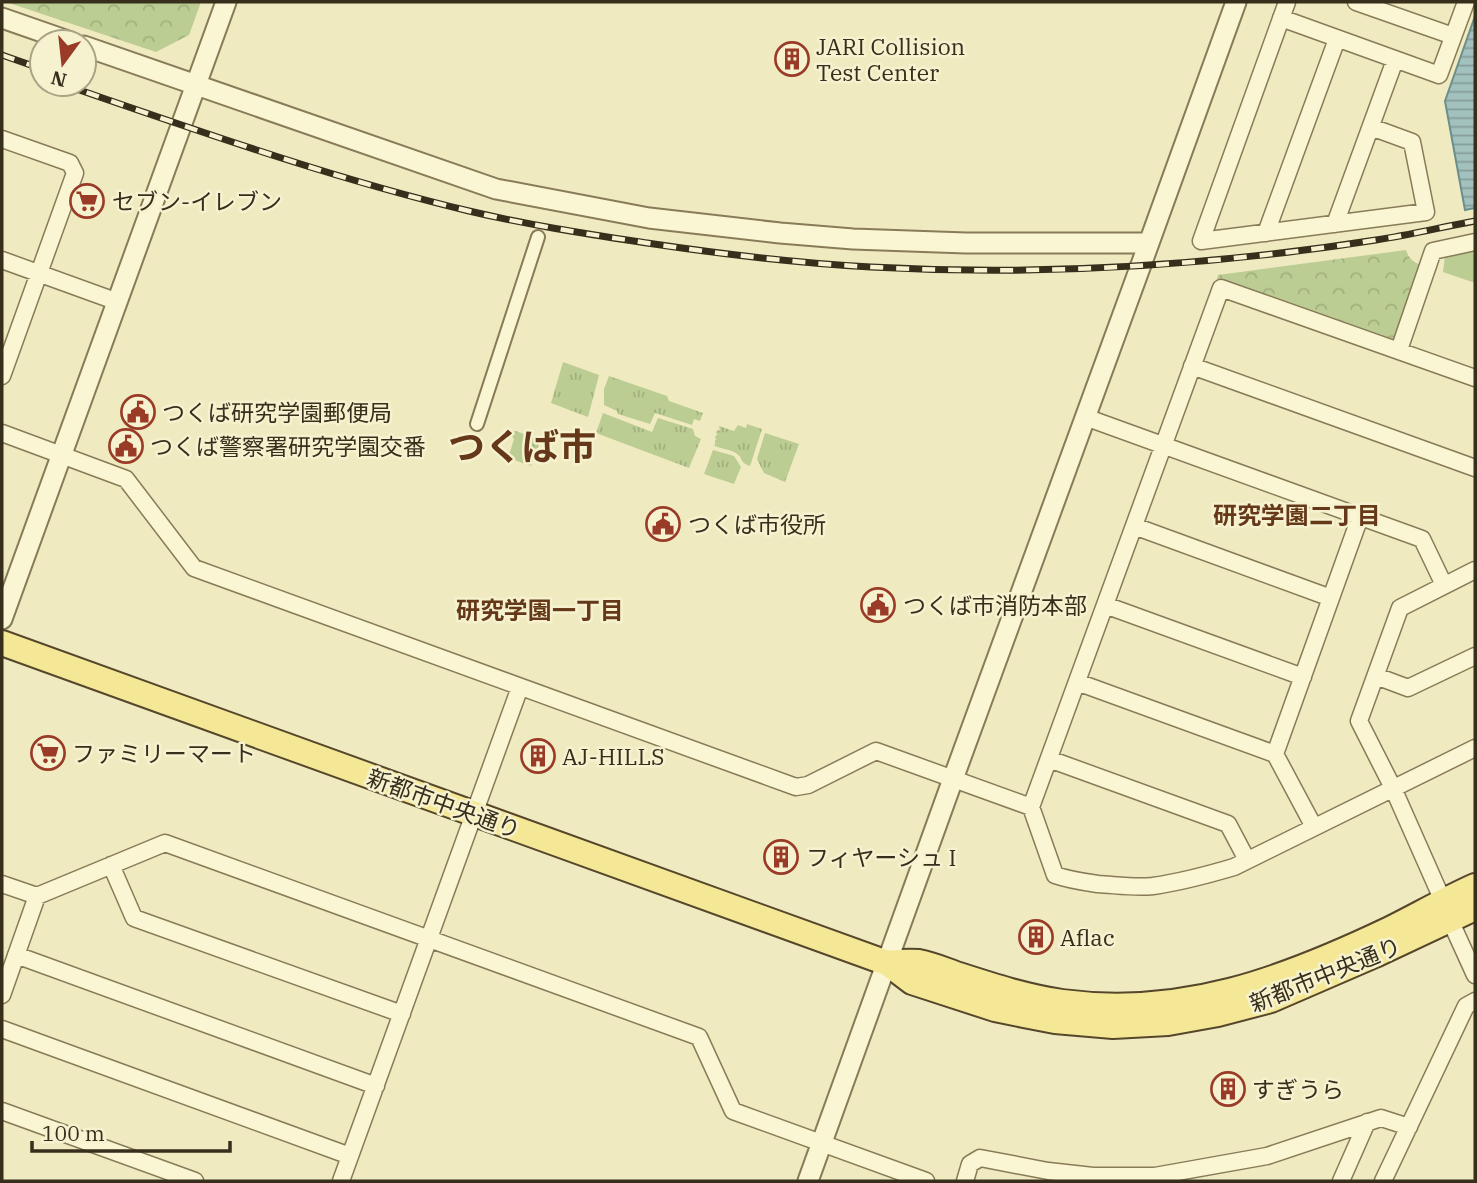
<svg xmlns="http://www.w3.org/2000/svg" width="1477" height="1183" font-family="'IBM Plex Serif','Noto Sans JP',serif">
<defs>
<pattern id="grass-tufts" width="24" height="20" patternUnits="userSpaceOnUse" patternTransform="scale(1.75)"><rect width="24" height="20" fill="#bbcd93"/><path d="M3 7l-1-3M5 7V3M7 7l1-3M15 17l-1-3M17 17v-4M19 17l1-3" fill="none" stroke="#a1b07e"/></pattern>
<pattern id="forest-crowns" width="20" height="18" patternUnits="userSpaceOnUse" patternTransform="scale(1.75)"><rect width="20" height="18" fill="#bbcd93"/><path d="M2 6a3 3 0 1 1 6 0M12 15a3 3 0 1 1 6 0" fill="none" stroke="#a1b07e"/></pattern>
<pattern id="water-rules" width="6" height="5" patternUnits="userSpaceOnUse" patternTransform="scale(1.75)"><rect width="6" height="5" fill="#a3c1be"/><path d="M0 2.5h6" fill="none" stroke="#869d9a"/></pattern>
</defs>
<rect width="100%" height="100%" fill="#efeabf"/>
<!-- grass -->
<path fill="url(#grass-tufts)" d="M563,362L599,375L588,417L551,403Z
M609,376L667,396L669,401L703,413L700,421L694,419L692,425L655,413L650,424L618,414L617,411L604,405V389Z
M603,413L652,432L658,418L693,429L695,436L701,439L689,468L596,433Z
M747,424L762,429L750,466C739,462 744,459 737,454C731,449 720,449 713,445H715V440L717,439L715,438L716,435H718L716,433L717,430L720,431L719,426L734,431L738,425L746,428Z
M516,431L537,439L539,444L531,466L506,457L507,453L510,452L514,439L510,432Z
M765,433L799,444L785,482L764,473L757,459Z
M713,450L734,456L741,467L734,484L704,474Z"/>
<!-- forest -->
<path fill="url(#forest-crowns)" d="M6,2H201L189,35L156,52Z
M1406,250C1409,259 1413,263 1423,265L1395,344L1217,279L1218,275Z"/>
<!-- pitch -->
<path fill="#bbcd93" d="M1475,251V283L1443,272L1445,256Z"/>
<!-- water -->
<path fill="url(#water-rules)" stroke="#6a8f8d" stroke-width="2" d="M1475,16V208L1465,210L1445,101Z"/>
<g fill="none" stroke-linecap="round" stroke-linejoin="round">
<!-- pedestrian casing -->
<g stroke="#887b57" stroke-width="16">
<path id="pedestrian" d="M477,424L538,237"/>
</g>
<!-- minor casing -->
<g stroke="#887b57" stroke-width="19">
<path id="minor" d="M1287,2L1201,241L1426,212L1412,142L1371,127
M1356,2L1453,36
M1281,18L1439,75L1466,2
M2,139L70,163L75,173L2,376
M1335,224L1395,60
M1266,233L1337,39
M2,260L118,302
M1399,350L1433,251L1475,242
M1192,366L1475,468
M1085,417L1422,539L1444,585
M2,433L126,479L194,568L796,787L808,785L876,751L1031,807L1055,875C1069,880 1084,882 1098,884C1116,885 1135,888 1153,886C1181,882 1207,875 1234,867L1475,748
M1134,526L1331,598
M1105,605L1303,677
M1376,676L1408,688L1475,656
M1077,682L1275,754L1314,827
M1275,754L1360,517
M1049,759L1228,824L1247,860
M1031,807L1221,288L1475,378
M111,865L134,918L402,1014
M2,884L37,896L165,843L699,1037L733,1111L926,1181
M1443,901L1393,788L1359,721L1400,608L1475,570
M1450,920L1475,975
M16,955L376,1086
M2,995L37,896
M2,1029L350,1156
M2,1111L195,1181
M341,1181L520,687
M965,1181L970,1164L980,1158L1048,1171L1093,1176H1155L1267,1156L1381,1118L1409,1127
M1341,1181L1367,1122
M1383,1181L1466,1006L1475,1001"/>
</g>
<!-- tertiary casing -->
<g stroke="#887b57" stroke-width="23">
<path id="tertiary" d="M2,18L71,42
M84,46L496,189L649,218L780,233L853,239L966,243H1149
M2,619L226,2
M808,1181L953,779L1149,243L1236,2"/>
</g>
<!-- primary casing -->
<g stroke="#56472c" stroke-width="28">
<path id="primary" d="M2,643L887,963L912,982L995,1009L1024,1015L1055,1021L1113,1026L1168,1023L1218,1014L1271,1000L1375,955L1475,908
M887,963C897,962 909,961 919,962C932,964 947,971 959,975C993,986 1027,997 1062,1002C1182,1018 1283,980 1390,929C1418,915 1446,899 1475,886"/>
</g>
<!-- pedestrian -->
<use href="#pedestrian" stroke="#faf5d3" stroke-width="12"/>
<!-- minor -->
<use href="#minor" stroke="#faf5d3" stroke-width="16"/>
<!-- tertiary -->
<use href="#tertiary" stroke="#faf5d3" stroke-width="19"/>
<!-- primary -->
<use href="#primary" stroke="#f4e896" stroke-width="24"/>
<!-- rail casing -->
<g stroke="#372e1c" stroke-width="7">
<path id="rail" d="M2,55L42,69
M62,84C196,130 331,178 469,211C528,225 588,234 647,243C721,254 796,263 871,267C1039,276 1209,266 1376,240C1409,235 1442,227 1475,221"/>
</g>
<!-- rail -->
<use href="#rail" stroke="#f6f2cf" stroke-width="4.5" stroke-dasharray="13" stroke-linecap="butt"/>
</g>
<!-- icons -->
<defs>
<g id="building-ring" transform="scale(1.75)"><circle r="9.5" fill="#f6f2cf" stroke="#993b26" stroke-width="1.5"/><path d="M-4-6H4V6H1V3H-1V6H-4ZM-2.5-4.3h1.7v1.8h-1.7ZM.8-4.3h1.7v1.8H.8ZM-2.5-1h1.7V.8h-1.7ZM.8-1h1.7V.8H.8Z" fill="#993b26"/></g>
<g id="supermarket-ring" transform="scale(1.75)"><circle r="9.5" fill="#f6f2cf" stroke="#993b26" stroke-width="1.5"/><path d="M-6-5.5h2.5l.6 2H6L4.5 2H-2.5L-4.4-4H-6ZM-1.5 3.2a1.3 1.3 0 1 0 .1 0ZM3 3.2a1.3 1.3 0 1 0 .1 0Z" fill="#993b26"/></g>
<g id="civic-ring" transform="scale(1.75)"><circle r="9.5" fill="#f6f2cf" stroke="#993b26" stroke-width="1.5"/><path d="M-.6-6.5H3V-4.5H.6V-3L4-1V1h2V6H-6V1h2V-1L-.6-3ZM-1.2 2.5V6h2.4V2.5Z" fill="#993b26"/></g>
</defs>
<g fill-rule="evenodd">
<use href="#building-ring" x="792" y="59"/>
<use href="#supermarket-ring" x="87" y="201"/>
<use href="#civic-ring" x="138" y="412"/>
<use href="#civic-ring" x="126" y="446"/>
<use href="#civic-ring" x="663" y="524"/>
<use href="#civic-ring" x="878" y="605"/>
<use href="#supermarket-ring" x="48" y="753"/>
<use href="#building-ring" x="538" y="756"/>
<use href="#building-ring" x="781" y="857"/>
<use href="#building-ring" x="1036" y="937"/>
<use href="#building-ring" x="1228" y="1089"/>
</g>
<g text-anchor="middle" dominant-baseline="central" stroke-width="5" stroke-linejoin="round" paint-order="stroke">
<!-- poi labels -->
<g font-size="23" fill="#372e1c" stroke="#f6f2cf" text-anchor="start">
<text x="816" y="46">JARI Collision<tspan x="816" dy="26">Test Center</tspan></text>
<text x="112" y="201">セブン-イレブン</text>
<text x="162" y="412">つくば研究学園郵便局</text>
<text x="150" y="446">つくば警察署研究学園交番</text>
<text x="688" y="524">つくば市役所</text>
<text x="903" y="605">つくば市消防本部</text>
<text x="72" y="753">ファミリーマート</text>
<text x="562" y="756">AJ-HILLS</text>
<text x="806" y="857">フィヤーシュ I</text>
<text x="1060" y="937">Aflac</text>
<text x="1252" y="1089">すぎうら</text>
</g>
<!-- street labels -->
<g font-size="23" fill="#372e1c" stroke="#f6f2cf">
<text transform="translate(444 803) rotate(20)">新都市中央通り</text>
<text transform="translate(1325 974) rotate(-22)">新都市中央通り</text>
</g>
<!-- neighbourhood labels -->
<g font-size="24" font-weight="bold" fill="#65381a" stroke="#f6f2cf">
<text x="1297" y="515">研究学園二丁目</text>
<text x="540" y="610">研究学園一丁目</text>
</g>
<!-- town labels -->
<g font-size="37" font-weight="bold" fill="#65381a" stroke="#f6f2cf">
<text x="522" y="446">つくば市</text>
</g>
</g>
<!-- border -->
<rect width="1477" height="1183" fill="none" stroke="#372e1c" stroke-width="7"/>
<!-- north arrow -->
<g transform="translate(63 63) rotate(195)"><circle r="33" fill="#f6f2cf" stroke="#aaa487" stroke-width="2"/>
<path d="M0-5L12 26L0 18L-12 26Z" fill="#993b26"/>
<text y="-10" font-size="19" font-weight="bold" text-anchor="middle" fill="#372e1c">N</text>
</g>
<!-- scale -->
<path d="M32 1141v10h198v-10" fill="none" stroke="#372e1c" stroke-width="3.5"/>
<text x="42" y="1141" font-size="21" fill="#372e1c" stroke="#f6f2cf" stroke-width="5" paint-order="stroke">100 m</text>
</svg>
